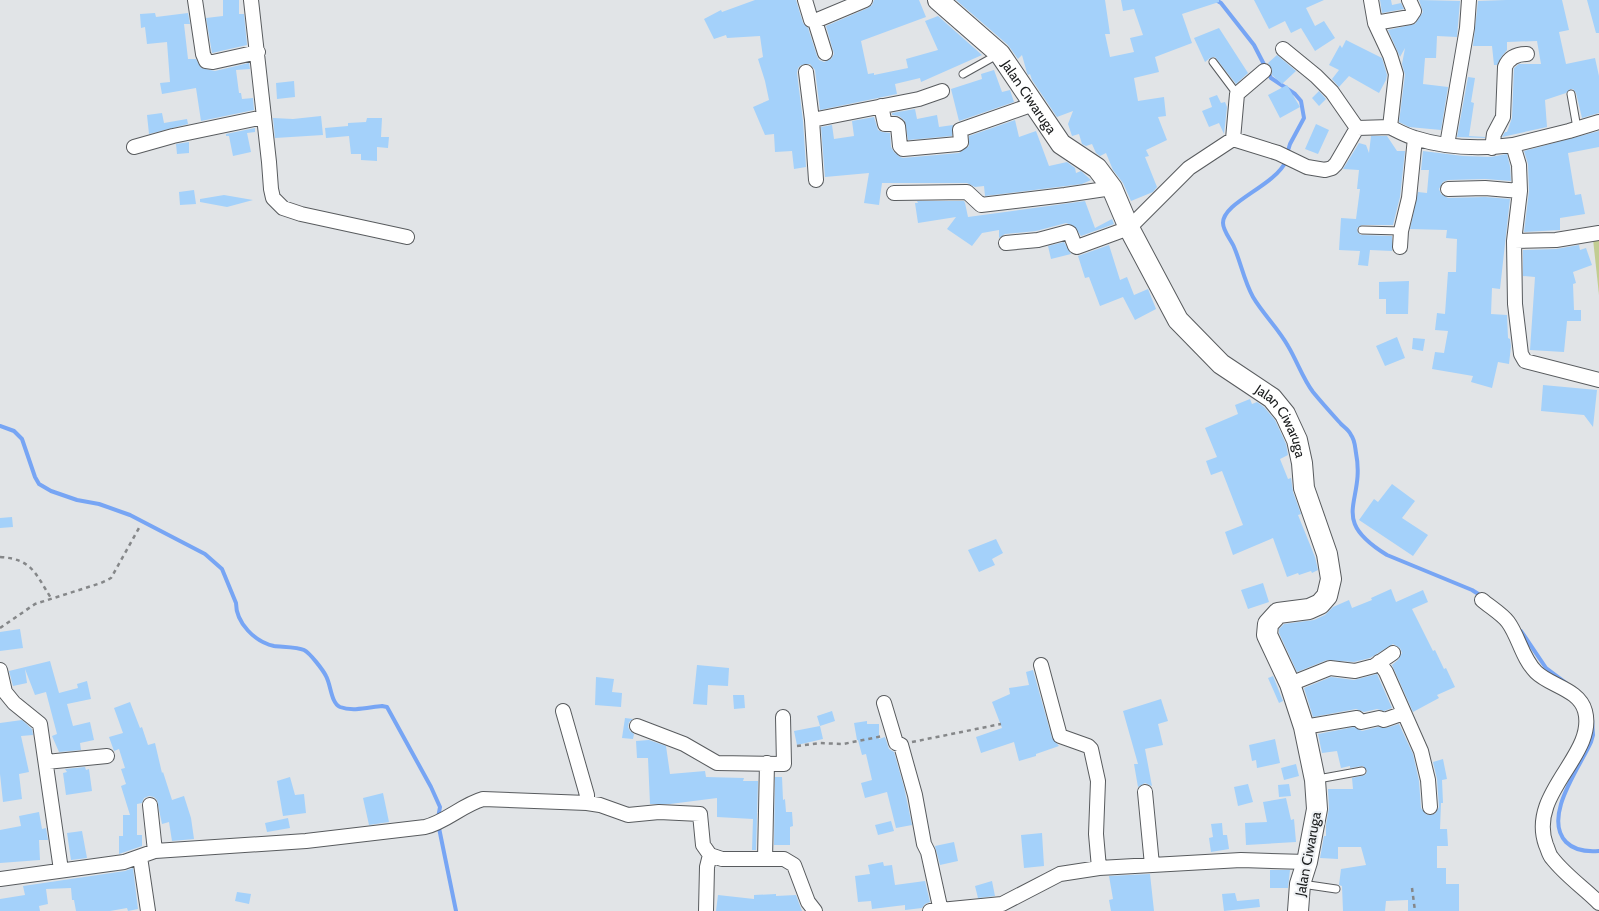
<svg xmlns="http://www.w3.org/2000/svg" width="1599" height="911" font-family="Cabin,sans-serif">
<rect width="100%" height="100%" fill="#e1e4e7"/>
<!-- green -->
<path fill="#c2cd92" d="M1593,239L1599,240V295Z"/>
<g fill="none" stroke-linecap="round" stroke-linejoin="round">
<!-- stream -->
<path stroke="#77a5f4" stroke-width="4" d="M1216,0L1221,3L1254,45L1271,78L1295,94L1301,101L1304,118L1290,144L1287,154
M1286,161C1275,186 1223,202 1223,223C1223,231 1231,240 1234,247C1241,263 1244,281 1253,297C1263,314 1278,328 1288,346C1297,361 1303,379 1313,392C1322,403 1332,414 1341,424C1344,427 1349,430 1351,435C1355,440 1355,447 1356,453C1366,503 1327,518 1387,555L1472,590L1483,597
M0,426L14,431L22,439L35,477L39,484L51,491L77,500L99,504L130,515L205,554L222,569L236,603C236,623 255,642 274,646C282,647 298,647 304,650C310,653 323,670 326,676C331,685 331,703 340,707C353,712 370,707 382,706L387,707L431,787L440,807L438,818
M1521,631L1546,668L1566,683
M1592,718L1593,735L1591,742C1580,767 1542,817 1566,842C1575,851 1587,852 1599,851
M439,828L456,911"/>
</g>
<!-- building -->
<path fill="#a4d1fa" d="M223,0H239V14H244L247,45L212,53L206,18L223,16Z
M755,0H796L803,23L808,28L817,56L819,60L824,62L831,59L834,54L826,26L868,8L872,5L874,0H919L926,17L861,41L868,74L874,73V75L908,68L906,59L938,50L925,21L938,16L982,55L921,82L920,78L895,84L897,94L820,110L815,70L810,64L801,65L798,68L797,73L803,121L806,167L794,169L792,151L775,152L774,134L765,135L753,107L769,100L765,81L758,59L763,57L760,36L727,38L726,35L714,39L704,19L721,10L722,12Z
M956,0H1105L1110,34H1105L1110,57L1134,52L1130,38L1143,35L1134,9L1123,11L1121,0H1219V2L1182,14L1192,43L1155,57L1159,72L1134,78L1138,101L1164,97L1166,116L1158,117L1167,140L1146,150L1149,156L1145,157L1157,187L1153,192L1131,201L1123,183L1113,170L1106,153L1100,156L1096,153L1092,144L1086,146L1082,144L1079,134L1072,136L1068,124L1073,111L1057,117L1032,80L1030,74L1028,75L1027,73L1022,55L1018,59L1008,45Z
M1254,0H1324L1306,8L1315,26L1324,21L1335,38L1315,51L1301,28L1291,33L1285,21L1269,29Z
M1380,0H1391L1392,5L1401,3L1404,9L1382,13Z
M1419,0L1460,1L1457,37L1437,36L1436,58H1425L1423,84L1448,87L1441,130L1409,127L1399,122L1405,75L1402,64L1405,48L1400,57L1388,30L1415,24L1423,12Z
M1506,0H1562L1569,30L1559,32L1566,64L1595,58L1599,76V113L1582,118L1576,93L1573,89H1570L1566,93L1545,100L1547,127L1502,137L1505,132H1507L1512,118L1514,68L1519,64H1541L1537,41L1507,42V50L1502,56L1497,65H1494L1492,46H1473L1478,1Z
M1587,0H1599V33H1596Z
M155,13L156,17L188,13L190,24H184L188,59H196L201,68L215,71L249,63L250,69L236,70L239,93H241L242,99L253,98L254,110L201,121L196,88L162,94L160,83L170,82L167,42L147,44L145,27L141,28L140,14Z
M1219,28L1248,73L1236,84L1215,57L1210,58L1205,62L1194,38Z
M1346,40L1382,58L1387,75L1386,80L1379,93L1349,76L1339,87L1332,79L1339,70L1329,65L1340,45L1342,48Z
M1277,55L1296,71L1282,84L1272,75V69L1268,63Z
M994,70L1002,92L1010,90L1014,102L959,121L951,89L982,79L981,74Z
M1468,77L1475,78L1471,102L1474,103L1469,136L1485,137V138L1457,137Z
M294,81L295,97L277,99L276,83Z
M1287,85L1300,107L1280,118L1268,95Z
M1319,91L1326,99L1319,106L1312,98Z
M1217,95L1221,103L1225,102L1227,107L1224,134L1219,123L1209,127L1202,111L1212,107L1209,98Z
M915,109L917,119L937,115L939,127L953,125L952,136L908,140L905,121L899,116L892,115V113Z
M162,113L164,123L187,119L188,124L149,134L147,115Z
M321,116L323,135L275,138L273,118L293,119Z
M874,117L878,130L882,132L890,133L891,147L894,152L900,157L903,158L959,153L969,146V136L1015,120L1019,137L1036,131L1049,166L1067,162L1075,168L1076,173L1081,171L1091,180L1082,184L985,196L984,186L975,187L967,183H882L879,205L864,203L869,173L825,177L821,127L832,125L834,139L854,136L852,121Z
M367,118H382L381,137H389L388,148L377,147V161L361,160V154H351L349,136L326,138L325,128L348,126V123L366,122Z
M1316,124L1329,130L1318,154L1305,149Z
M255,128V132L247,133L251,152L233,156L229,136H226V134Z
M1599,131V147L1568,153L1575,195L1581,194L1585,214L1560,218V230L1524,232L1529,191L1528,164L1524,151Z
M1371,136H1387L1397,151H1405L1400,197L1393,225H1362L1357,228L1358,233L1361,235L1392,236V251L1370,250L1368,266L1358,265L1360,251L1339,250L1341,218L1356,219L1360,189H1357L1359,170L1343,169L1359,143L1366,145L1369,153Z
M189,142V153L177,154L176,144Z
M1423,151L1463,156L1491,157L1507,154L1510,166L1511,181L1485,179L1448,180L1443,182L1439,189L1441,194L1448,198L1485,197L1510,199L1500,289L1492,288L1491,314L1507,315L1508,338L1510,339L1511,346L1509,364L1498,362L1492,388L1471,382L1473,376L1432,369L1435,352L1444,353L1448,331L1435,330L1437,313L1445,314L1448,272H1456L1457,239L1446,238L1447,230L1410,229L1418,192L1427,193L1429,170H1421Z
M194,190L196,204L180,205L179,192Z
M224,195L253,200L227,207L200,202V199Z
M917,201H964L965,203L968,217L1085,201L1095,228L1112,219L1114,224L1081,236L1074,226L1066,223L1036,231L1005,234L999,238V230L982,233L972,246L947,229L956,217L918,223L915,203H918Z
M1064,242L1071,254L1051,259L1048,246Z
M1109,245L1120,280L1127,277L1134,295L1148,289L1156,309L1135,320L1123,297L1100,306L1089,277L1085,278L1078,256Z
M1579,245L1580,250L1586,248L1592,265L1573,272L1576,283L1573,284L1574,310H1581V321H1567L1564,352L1530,350L1535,277L1523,276V250L1556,249Z
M1409,281L1408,314H1386V299H1379V282Z
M1397,337L1405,358L1385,366L1376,346Z
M1413,338L1425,339L1423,351L1412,349Z
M1543,385L1597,390L1593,427L1584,415L1541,411Z
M1250,399L1252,404L1257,402L1264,407L1275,420L1286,444L1288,455L1280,459L1288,479L1291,478L1293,492L1301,514L1298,515L1315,557L1318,570L1312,573L1311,571L1299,575L1298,573L1287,577L1273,538L1233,555L1225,532L1243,525L1222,471L1211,475L1206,461L1217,457L1205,428L1238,414L1235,405Z
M1392,484L1415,501L1402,518L1428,535L1413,556L1359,520L1374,499L1378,502Z
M12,517L13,527L0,528V518Z
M996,539L1003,553L992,559L995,565L979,572L968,550Z
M1263,583L1269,602L1248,609L1241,590Z
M1391,589L1396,602L1423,590L1428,602L1412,609L1433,651L1435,650L1444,669L1446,668L1455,687L1437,695L1439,698L1413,712L1392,665L1398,660L1402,653L1400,648L1393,644L1370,658L1354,662L1327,660L1297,672L1279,633V629L1284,624L1314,620L1325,615L1333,607L1349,600L1352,608L1372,600L1371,598Z
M20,629L23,648L0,651V632Z
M50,661L59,693L78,688L77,684L87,681L91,699L67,704L73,726L90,722L94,740L80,743L81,750L59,752L52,736L57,734L46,692L35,695L25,669L27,683L13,686L9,671Z
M697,665L729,668L728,686L708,685L707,705L693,704Z
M1033,670L1052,738L1059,746L1036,754V756L1019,761L1014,742L981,753L976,737L1002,728L992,702L1010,694L1009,688L1029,685L1026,672Z
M1377,674L1392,708L1384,711L1377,709L1364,712L1356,709L1313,717L1304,688L1331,677L1354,680Z
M1273,676L1283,701L1279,703L1268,678Z
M596,677L614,679L612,692L622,693L621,707L595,705Z
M733,695H744L745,708L734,709Z
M1161,699L1168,721L1158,724L1163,745L1145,749L1152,786L1145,783L1138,787L1134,764H1138L1123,711Z
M130,702L140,728L142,727L148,745L155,743L162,773L163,772L172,800L184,796L191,818L194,839L172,841L169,822L162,824L157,800L154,797L149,796L144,798L142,803L137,804V835H142V846L119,854V836H123V815H130L121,786L126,784L121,769L125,768L119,749L114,751L109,737L123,733L114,708Z
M832,711L835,721L820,726L817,716Z
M625,718L633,719L629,722L628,727L630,731L634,734L633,739L622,738Z
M22,720L32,729L33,735L21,736L29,772L19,774L22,799L3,802L0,774V723Z
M867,721V724H879V739L885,737L889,749L894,752L904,787L912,825L896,828L887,792L865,798L861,783L872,780L866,754L862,755L858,740H857L854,723Z
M1399,724L1413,754L1419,781L1421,808L1427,815L1435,814L1439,807L1437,779L1433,762L1443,759L1447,779L1442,780L1443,803H1441L1440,829H1447L1448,846H1437V868H1446V884H1459V911H1408V900L1386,901L1385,911H1343L1342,886L1339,885L1341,869L1366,865L1361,847H1338V859L1320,858L1324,836H1326V825L1329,808L1328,789H1353L1352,778L1365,775L1367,771L1363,766L1350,768V766L1341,768L1337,751L1322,753L1318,734L1354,727L1362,731L1378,727L1386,728Z
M820,726L823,739L797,745L794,731Z
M1275,739L1280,763L1257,768L1256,760L1252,761L1249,745Z
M649,740L666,746L670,774L705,771L706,777L744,778L743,781H758L756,850H752L753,819L717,817V798L670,804H650L648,758H637L636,741Z
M1296,764L1299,776L1284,780L1281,768Z
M85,767L86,770L89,769L92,791L66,795L63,773L67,772L65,769Z
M290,777L295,795L304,794L306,813L283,816L277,781Z
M775,777H782L783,800L785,799L786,812H792L793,826L790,827V845H774Z
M1248,784L1253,802L1238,806L1234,787Z
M1289,784L1291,796L1279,797L1278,785Z
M383,793L389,822L369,825L363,798Z
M1286,798L1291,820L1294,819L1296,842L1246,845L1245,823L1267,822L1263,802Z
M39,812L42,829L46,828L48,840H39L40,860L0,863V830L21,826L19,816Z
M288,818L290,828L267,832L265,823Z
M891,821L894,831L878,835L875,825Z
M1222,823L1223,835H1227L1229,849L1211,852L1209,838L1213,837L1211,824Z
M82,831L87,858L71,860L67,833Z
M1042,833L1044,866L1024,868L1021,835Z
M954,842L958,861L940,865L935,846Z
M883,862L884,866L892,865L895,885L925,881L930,902L925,904L922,908L905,910V905L872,909L871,901L858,902L855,876L870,874L868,865Z
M133,868L138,909L128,911L127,908L110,911H76L74,900H72L71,888L46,889L48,904L39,906L40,911H0V899L25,895L23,886L125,871Z
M1270,870H1290L1288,888H1270Z
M1150,874L1154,911H1111L1109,900L1113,899L1109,876Z
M992,881L995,896L978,898L975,886Z
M237,892L251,894L249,904L235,901Z
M1235,893L1237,901L1259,899L1260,907L1224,911L1222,894Z
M776,894V896L796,895L802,911H716L718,895L754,899V895Z"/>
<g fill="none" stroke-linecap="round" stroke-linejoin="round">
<!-- lane casing -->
<g stroke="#585b5e" stroke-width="9">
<path id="lane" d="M1213,62L1237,94
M963,74L997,55
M1571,94L1577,128
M1362,230L1401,231
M1318,779L1362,771
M1302,884L1336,889"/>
</g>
<!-- street casing -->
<g stroke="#585b5e" stroke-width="16">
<path id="street" d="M195,0L203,54L206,61L213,62L258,52
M251,0L269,162L271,189L273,198L283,208L301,214L407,237
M805,0L811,20L815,21L825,53
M1371,0L1375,23L1390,55L1396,74L1390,127C1398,131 1407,136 1415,138C1446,148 1481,149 1513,145L1519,165L1520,191L1514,241L1515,304L1521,354L1525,361L1599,380
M815,21L865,0
M1375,23L1410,17L1414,11L1409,0
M1283,49L1316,76L1332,92L1357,128
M806,72L812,120L816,180
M881,106L885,124H895L898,126L900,146L903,149L958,144L961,142L960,130L1034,104
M812,120L919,99L942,91
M1233,139L1237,94L1264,71
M1447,145L1467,28L1469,0
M1513,145L1569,131L1599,122
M134,147L173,136L264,117
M1492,148L1494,134L1503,117L1505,67C1509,57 1517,54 1527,54
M1448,189L1485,188L1520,191
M894,193L967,192L981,205L1065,195L1112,188
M1514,241L1556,240L1599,233
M1006,243L1038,240L1068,232L1070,233L1075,246L1077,247L1129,228L1189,168L1233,139L1278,153L1307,167L1325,170L1332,168L1336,164L1357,128L1390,127
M1400,247L1401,231L1409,198L1415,138
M1482,600C1490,607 1502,614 1508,622C1519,637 1522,658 1536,672C1550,686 1579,689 1585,711C1597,755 1527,793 1546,845C1548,849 1549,855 1552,858C1565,875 1584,888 1599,903
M1379,662L1386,672L1421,751L1428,780L1430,807
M1041,665L1060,736L1088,746L1091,749L1098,781L1096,834L1099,868
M0,670L5,692L14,703L40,724L61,870
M1290,684L1330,668L1355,671L1374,666L1393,653
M884,703L896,743L901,745L915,795L924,844L928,852L941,911
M563,711L587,795V803
M637,726L684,744L717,763L784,764L783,717
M1304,727L1357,718L1361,722L1379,718L1384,720L1404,713
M46,762L107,756
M1145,792L1152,865
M150,805L155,851
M140,857L148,911
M765,859L767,763
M0,879L124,862L155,851L306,841L425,827C446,822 462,805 483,799L587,803L600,805L628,815L659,812L700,814L703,845L710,855L722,859H784L794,865L808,902L815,911
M706,911L707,867L710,855
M930,911L1002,904L1060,874L1099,868L1241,860L1307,862"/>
</g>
<!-- secondary casing -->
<g stroke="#585b5e" stroke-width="22">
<g id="secondary">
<path id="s1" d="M938,0L1000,54L1061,144L1097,168L1112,188L1129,228L1178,320L1221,364L1272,398L1285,414L1297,440L1302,463L1304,488L1327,554L1331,579L1327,596L1320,604L1309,609L1278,613L1268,624L1267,635L1290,684L1304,727L1315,780L1317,809L1307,862L1300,884L1298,911"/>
</g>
</g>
<!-- path -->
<path stroke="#858789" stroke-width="2.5" stroke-dasharray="4 4" stroke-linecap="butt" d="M0,557C32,559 35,573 51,598
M0,628L35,604L101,583L111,578L139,528
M912,742L1001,724
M797,746L820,743L843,744L883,736
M1412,888L1415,911"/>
<!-- lane -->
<use href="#lane" stroke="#fff" stroke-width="7"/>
<!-- street -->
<use href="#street" stroke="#fff" stroke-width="14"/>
<!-- secondary -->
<use href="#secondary" stroke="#fff" stroke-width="20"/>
</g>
<g text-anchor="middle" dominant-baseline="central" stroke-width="4" stroke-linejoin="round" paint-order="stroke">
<!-- street labels -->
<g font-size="14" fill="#1a1c1d" stroke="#eef1f4">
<text stroke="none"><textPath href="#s1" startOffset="134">Jalan Ciwaruga</textPath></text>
<text stroke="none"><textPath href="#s1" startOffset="554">Jalan Ciwaruga</textPath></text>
<text transform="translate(1308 854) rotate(-79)">Jalan Ciwaruga</text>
</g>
</g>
</svg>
